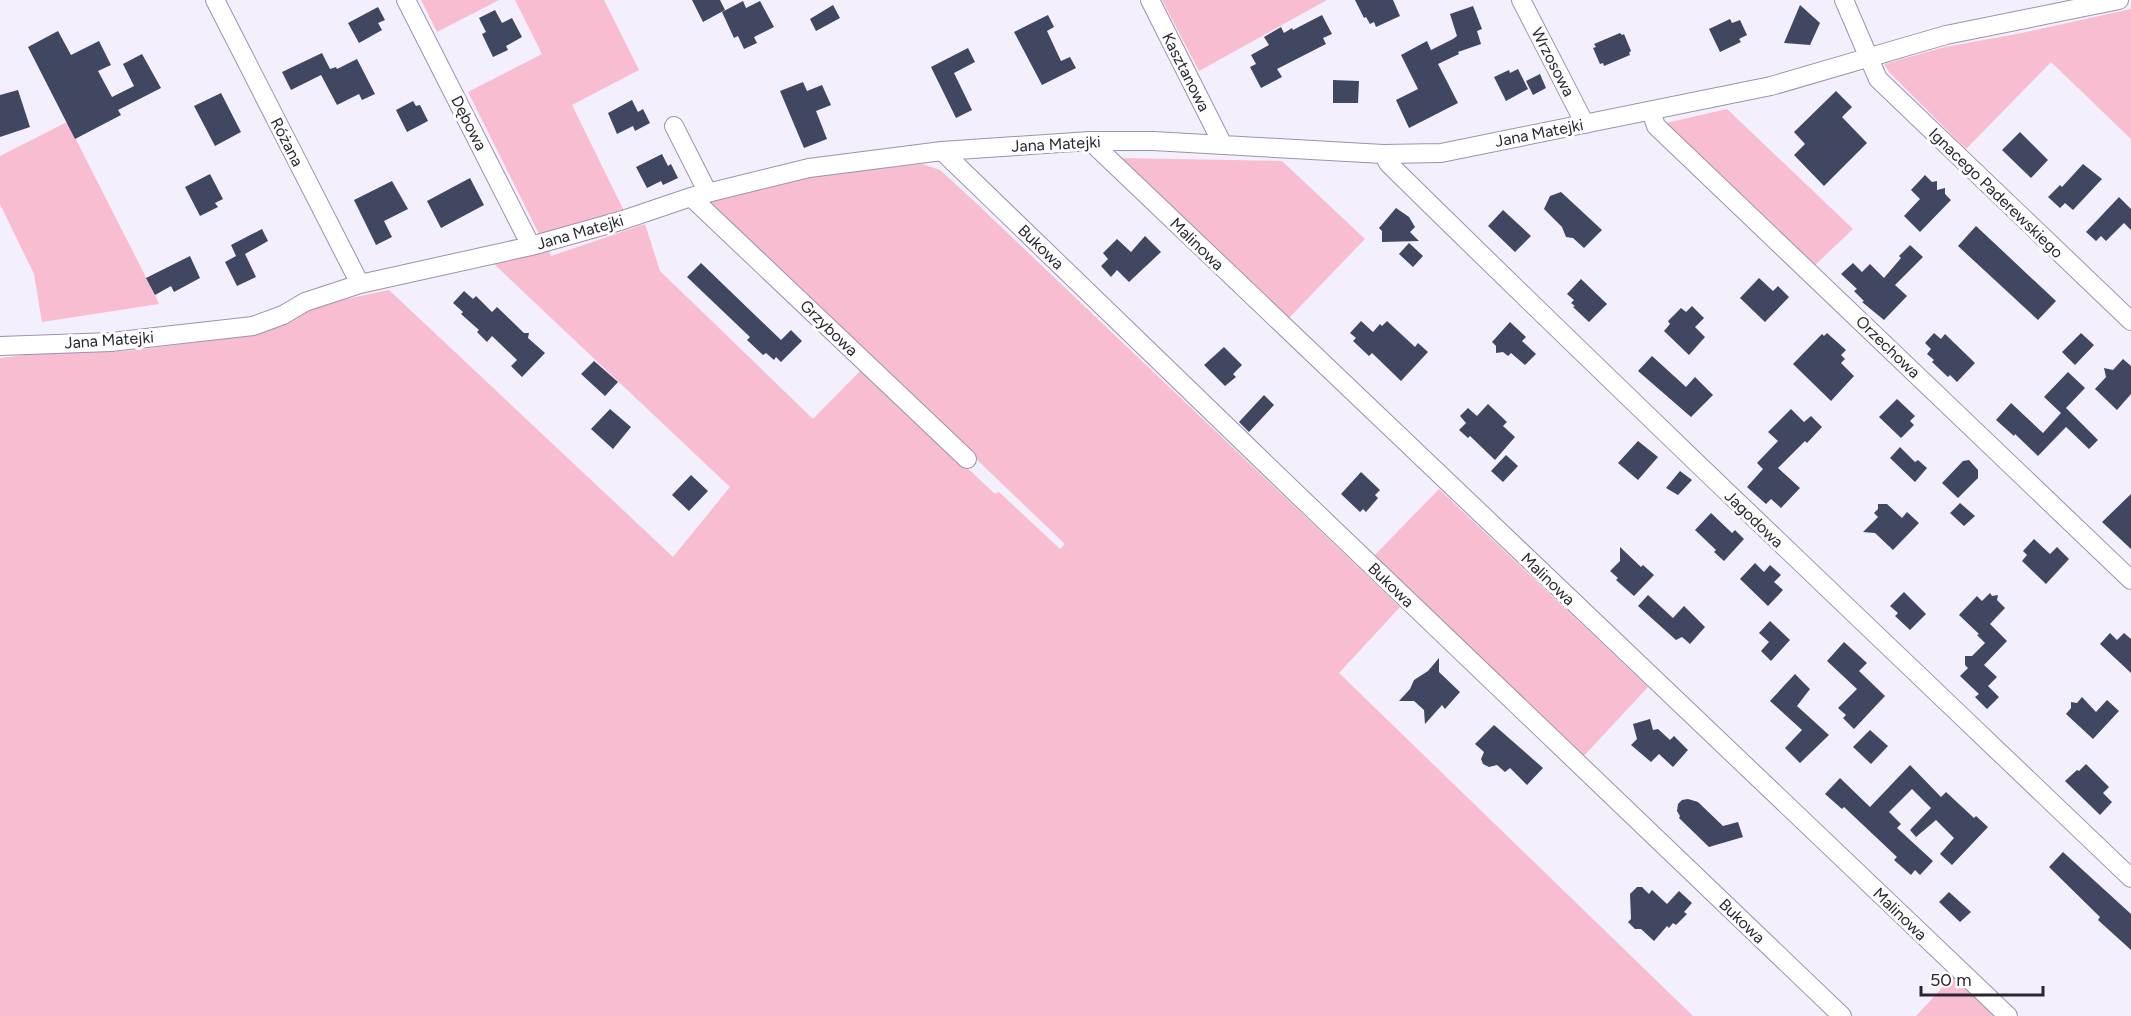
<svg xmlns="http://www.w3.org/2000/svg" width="2131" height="1016" font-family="Figtree,sans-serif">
<rect width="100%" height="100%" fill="#f3effc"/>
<!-- green -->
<path fill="#f8bdd0" d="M421,0H499L437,32Z
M515,0H604L639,70L572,105L624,211L540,236L468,92L542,54Z
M1162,0H1327L1199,71Z
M2131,9V139L2051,62L1966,149L1889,72L1884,64L1945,47L2022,33Z
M1727,109L1853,229L1814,266L1666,123Z
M67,122L155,295L159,304L42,322L34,274L0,204V156Z
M1118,158L1282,161L1365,239L1288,319Z
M922,164L940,170L975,202L1400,607L1339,673L1693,1016H0V358L33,354L127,351L247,336L283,324L308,307L389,290L673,557L730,487L492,262L549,251L551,256L645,224L660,271L813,419L862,369L995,494L999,492L1060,549L1065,544L708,202L824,174Z
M1439,489L1648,687L1581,759L1372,558Z
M1953,976L1994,1016H1916Z"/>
<!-- building -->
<path fill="#3f4761" d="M692,0H720L725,10L703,22Z
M1355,0H1393L1400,16L1376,27L1374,22L1370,24L1366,17L1364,18Z
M743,1L746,8L760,1L774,27L754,37L757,43L744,49L738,36L734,38L722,12Z
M833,5L840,18L816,31L810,19Z
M1800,5L1820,23L1810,45L1784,43Z
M1473,6L1482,29L1477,31L1481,44L1458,52L1459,54L1438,64L1458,103L1409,128L1396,100L1418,89L1401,55L1427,41L1431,50L1453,39L1457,36L1450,14Z
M378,7L385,20L378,23L382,30L359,43L348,23Z
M495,10L502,23L512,18L522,37L506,46L508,50L493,57L482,34L486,32L479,18Z
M1048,15L1054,27L1047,31L1061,61L1070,57L1076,68L1042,85L1014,32Z
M1322,15L1332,34L1323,38L1326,44L1277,69L1282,77L1261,88L1250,67L1256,64L1251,55L1269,45L1264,37L1281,27L1284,33L1292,28L1293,30Z
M1730,19L1732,23L1740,20L1747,35L1739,39L1741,42L1720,52L1709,29Z
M58,31L71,55L99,41L111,65L98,71L112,97L134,86L123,64L142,54L161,88L118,110L121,115L75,139L28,47Z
M1620,33L1622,35L1624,34L1631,51L1629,53L1630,55L1604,66L1603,63L1600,64L1593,48L1596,47L1594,44Z
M968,48L975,62L954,73L972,110L956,118L931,67Z
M322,53L330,69L336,67L337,69L357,59L375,94L362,100L359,94L337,105L321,75L291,90L282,72Z
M1518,69L1528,89L1506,101L1494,77L1509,70L1510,73Z
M1540,74L1546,88L1533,95L1526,81Z
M1333,80L1359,81L1358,103H1333Z
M803,82L807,91L822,85L831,105L816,111L827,139L804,148L780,91Z
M18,90L30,127L0,137V95Z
M1836,91L1852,107L1842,117L1867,143L1824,186L1794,155L1805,144L1794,132Z
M221,93L241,132L215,146L194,106Z
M632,100L638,112L643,109L650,123L635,131L633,126L617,134L608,113Z
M413,101L416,106L420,105L428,121L407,132L396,110Z
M2020,132L2048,160L2031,178L2002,150Z
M662,154L668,166L671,164L678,178L663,185L661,181L647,188L636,167Z
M2083,164L2102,179L2073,210L2065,203L2060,208L2048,197L2060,185L2062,187Z
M210,174L223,199L215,203L218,207L200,216L185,187Z
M1925,175L1932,182L1937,181V190L1945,188V194L1951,200L1920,232L1904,216L1920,199L1911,190Z
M470,178L484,205L441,228L427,201Z
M392,181L408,209L384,221L392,237L376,245L354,200Z
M1561,192L1602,230L1584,248L1573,238L1566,237L1562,227L1544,209L1550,196Z
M2119,197L2131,209V230L2124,223L2106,241L2101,236L2096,241L2086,232Z
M1396,208L1409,217L1415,227L1410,232L1419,241L1382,242V231L1379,228Z
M1503,210L1531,236L1515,252L1488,226Z
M1976,226L2056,301L2038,320L1958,246Z
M262,229L268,241L245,254L256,277L237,286L225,262L236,256L231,245Z
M1145,236L1161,252L1129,282L1117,270L1111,277L1101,266L1108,259L1103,253L1117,239L1131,252Z
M1409,243L1423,256L1413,267L1399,254Z
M1910,245L1923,257L1895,285L1907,296L1884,320L1862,302L1864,301L1854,291L1857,289L1841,274L1853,263L1862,272L1870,264L1884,278L1901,258L1899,256Z
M190,256L200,278L174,292L171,286L155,295L146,278Z
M701,263L781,340L791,330L802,341L781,362L776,357L774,360L766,353L763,355L747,340L750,337L687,277Z
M1759,278L1773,291L1778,286L1789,297L1765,322L1740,298Z
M1581,279L1607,304L1589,322L1573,307L1575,306L1571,303L1574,300L1567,294Z
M464,291L473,299L476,296L492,312L497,307L524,333H529L528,338L545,353L522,377L511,366L517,360L492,336L487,342L477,332L479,330L461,314L463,312L453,303Z
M1692,306L1704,318L1695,327L1705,337L1689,355L1664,331L1670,324L1668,321L1681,308L1686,312Z
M1361,321L1373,332L1380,324L1382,326L1387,321L1415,347L1418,343L1428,352L1401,381L1372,353L1369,356L1353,341L1356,338L1350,333Z
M1510,322L1526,337L1522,341L1536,354L1525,365L1511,353L1508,356L1503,352L1496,353V346L1492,342Z
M1827,333L1846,350L1841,355L1845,359L1841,363L1854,376L1831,401L1793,364L1822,334L1824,336Z
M1934,333L1941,339L1945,334L1975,363L1957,382L1950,375L1948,377L1932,362L1934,360L1927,354L1931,349L1925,343Z
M2081,333L2094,345L2075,365L2062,352Z
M1224,347L1242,365L1233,374L1236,377L1225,386L1204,365Z
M1652,356L1686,387L1695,377L1713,395L1691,417L1638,371Z
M2123,359L2131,366V394L2117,410L2095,389L2106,377L2104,368L2113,370Z
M594,361L618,382L605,396L581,374Z
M2068,372L2085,388L2066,408L2098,440L2089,449L2066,427L2038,456L2015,434L2014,436L1996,420L2011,403L2043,433L2061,413L2044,397Z
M1264,395L1274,405L1249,432L1239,422Z
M1897,399L1915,416L1910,421L1914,425L1901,438L1879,417Z
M1488,404L1507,422L1503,426L1515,437L1495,460L1470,436L1468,438L1459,430L1466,423L1460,416L1468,408L1477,416Z
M610,409L631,427L613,449L591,429Z
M1791,409L1804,422L1811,416L1822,427L1807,443L1805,441L1778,468L1800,488L1781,508L1771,499L1766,504L1747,487L1763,469L1757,463L1778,441L1768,432Z
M1638,441L1658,457L1638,480L1618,463Z
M1900,447L1915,462L1918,460L1927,468L1915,482L1890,458Z
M1506,455L1518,466L1503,482L1491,471Z
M1969,460L1978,470V478L1958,498L1942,483L1963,461Z
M1680,471L1692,480L1678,495L1666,488Z
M1361,472L1380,490L1375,495L1378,498L1366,512L1363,509L1360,512L1341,494Z
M691,475L708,491L689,511L672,495Z
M2131,494V549L2102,522Z
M1960,503L1975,516L1964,526L1950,513Z
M1878,504H1887L1902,518L1907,512L1919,523L1893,550L1875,533L1863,532L1878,517L1874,513L1878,509Z
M1711,513L1732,533L1735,530L1744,539L1724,561L1714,552L1716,550L1695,530Z
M2034,539L2050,554L2057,547L2069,559L2046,584L2022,561L2027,555L2023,551Z
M1620,547L1641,567L1643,565L1654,575L1634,596L1616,580L1618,578L1610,571L1620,561Z
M1755,563L1764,572L1770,565L1781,575L1774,582L1783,590L1768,606L1740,579Z
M1904,592L1926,614L1910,630L1895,616L1898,613L1890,606Z
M1990,593L1992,596L1998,595L1997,600L2005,608L1990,624L2007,641L1984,665L1997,677L1988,686L1999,697L1987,709L1975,697L1979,694L1960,676L1968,668L1965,665V656H1972L1985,643L1977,635L1979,634L1959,615L1977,596L1982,601Z
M1648,595L1673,618L1684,606L1705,627L1690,644L1682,637L1676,640L1638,606Z
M1770,621L1790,640L1771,661L1761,651L1769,642L1759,633Z
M2110,633L2117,640L2124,633L2131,639V673L2100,644Z
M1844,642L1867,663L1859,671L1885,696L1854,729L1843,718L1846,715L1838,708L1857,689L1827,661Z
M1439,658V672L1460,692L1445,709L1442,705L1425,724L1424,710L1414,701H1399L1410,689L1414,680L1428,671Z
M1795,674L1810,689L1797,706L1829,735L1800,763L1785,748L1802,730L1770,701Z
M2082,697L2096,712L2107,700L2119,711L2093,739L2066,714L2071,708V702L2077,703Z
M1650,719L1653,730L1658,729L1670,740L1674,736L1688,750L1673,767L1659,754L1651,762L1631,745L1637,739L1633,724Z
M1494,725L1543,768L1527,785L1510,768L1505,772L1497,765L1489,767L1483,764L1481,759L1484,752L1475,744Z
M1870,730L1888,746L1871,764L1853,747Z
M2086,764L2109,787L2103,793L2112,802L2100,815L2065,781L2077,770L2079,771Z
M1910,765L1941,797L1946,792L1974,818L1976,816L1988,827L1952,865L1940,854L1954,838L1936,820L1916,837L1910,830L1931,808L1912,789L1889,812L1901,824L1897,828L1933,861L1920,875L1915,870L1911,875L1894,860L1897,857L1844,807L1842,809L1825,794L1840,778L1870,807Z
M1688,799L1698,802L1723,826L1738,822L1743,837L1709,847L1679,818L1680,816L1677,811L1678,804L1682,800Z
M2063,852L2131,914V950L2098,920L2100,917L2049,867Z
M1637,887H1642L1649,894L1652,890L1667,904L1679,891L1692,903L1684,912L1687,914L1676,925L1673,923L1669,928L1667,926L1654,941L1641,929H1635L1628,922L1631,919L1630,894Z
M1949,892L1971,912L1960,922L1939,902Z"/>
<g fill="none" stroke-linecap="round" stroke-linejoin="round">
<!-- minor casing -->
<g stroke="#9b92b0" stroke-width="20">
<path id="minor" d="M215,0L360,284
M406,0L531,246
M1150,0L1223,145
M1521,0L1585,124
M1844,0L1878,79L2131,321
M1651,111L1656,126L2131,580
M674,126L708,193
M1090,141L2008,1016
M942,151L1301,498L1842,1016
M1383,154L1388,163C1633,404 1882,640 2131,878
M691,197L967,459
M0,346L111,342L253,326L283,315L305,302L360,284L531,246L620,221L691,197L809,168L942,151L1090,141H1153L1383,154L1441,153L1771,86L1946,35L2119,0"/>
</g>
<!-- minor -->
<use href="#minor" stroke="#fff" stroke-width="18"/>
</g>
<g text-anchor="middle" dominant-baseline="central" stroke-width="6" stroke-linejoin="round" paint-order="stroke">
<!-- street labels -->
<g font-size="16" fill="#2a2632" stroke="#fefefe">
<text transform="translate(1553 62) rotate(63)">Wrzosowa</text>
<text transform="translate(1186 72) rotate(63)">Kasztanowa</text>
<text transform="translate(469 123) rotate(63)">Dębowa</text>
<text transform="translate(1539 133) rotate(-11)">Jana Matejki</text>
<text transform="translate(287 142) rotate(63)">Różana</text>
<text transform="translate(1056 144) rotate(-3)">Jana Matejki</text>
<text transform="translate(1996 193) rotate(44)">Ignacego Paderewskiego</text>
<text transform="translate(580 232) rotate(-16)">Jana Matejki</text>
<text transform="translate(1197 244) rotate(44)">Malinowa</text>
<text transform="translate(1041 247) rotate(44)">Bukowa</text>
<text transform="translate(829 328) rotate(44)">Grzybowa</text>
<text transform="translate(109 340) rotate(-4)">Jana Matejki</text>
<text transform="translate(1888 347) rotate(44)">Orzechowa</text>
<text transform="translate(1754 519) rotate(44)">Jagodowa</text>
<text transform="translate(1548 579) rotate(44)">Malinowa</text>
<text transform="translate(1391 585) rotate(44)">Bukowa</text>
<text transform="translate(1900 914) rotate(44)">Malinowa</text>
<text transform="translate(1742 921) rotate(44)">Bukowa</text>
</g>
</g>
<!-- scale -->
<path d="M1921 986v9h122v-9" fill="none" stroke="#2a2632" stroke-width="3"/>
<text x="1930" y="986" font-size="18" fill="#2a2632" stroke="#fefefe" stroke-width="4.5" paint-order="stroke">50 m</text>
</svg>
